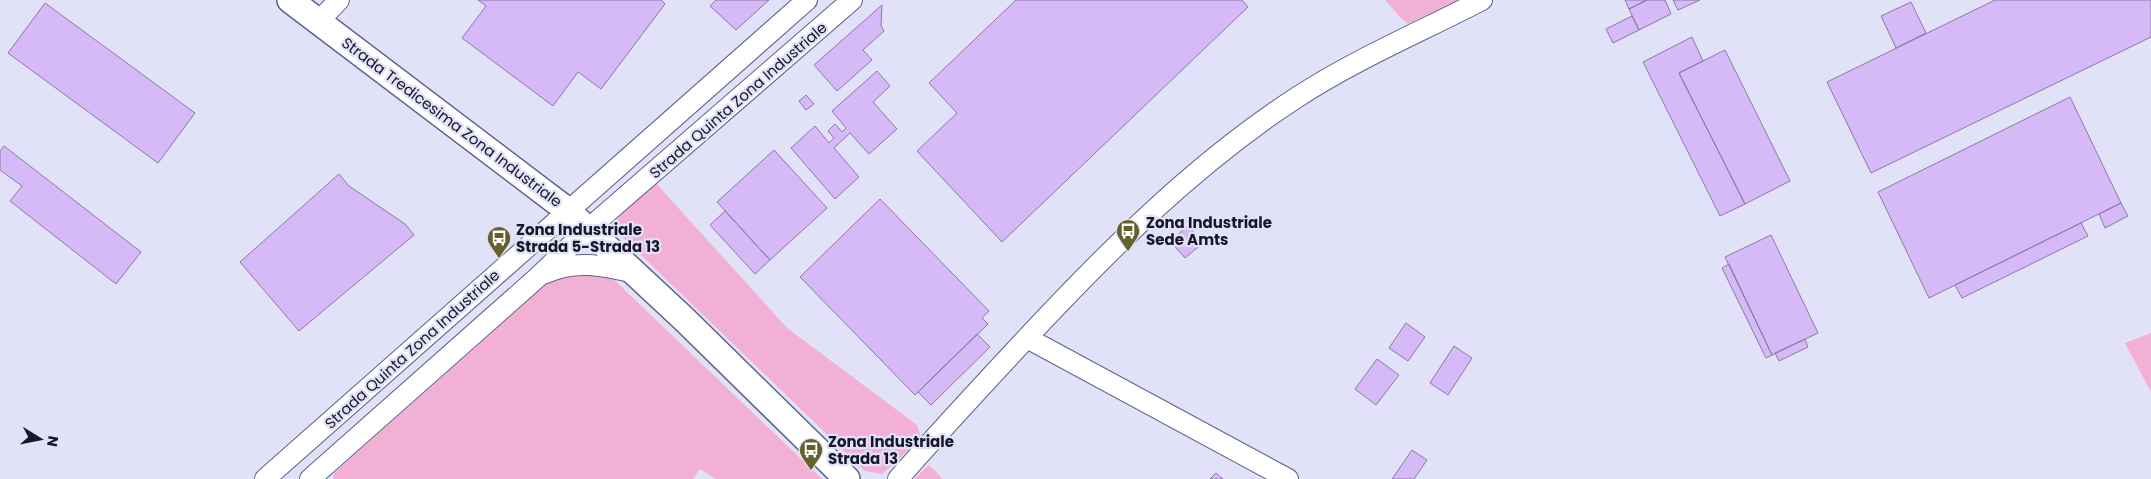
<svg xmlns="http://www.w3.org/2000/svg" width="2151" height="479" font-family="Poppins,sans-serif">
<rect width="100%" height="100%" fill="#e1e2f7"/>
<!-- green -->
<path fill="#f3b0d5" d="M1385,0H1457L1408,24L1401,18Z
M654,181L787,328L917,425L921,437L899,459L882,474L865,471L616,231L617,220L624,210Z
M575,272L608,274L822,479H716L700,469L693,479H333L334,473L553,278Z
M2151,333V392L2125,343Z
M929,465L943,479H914Z"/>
<!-- building -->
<path fill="#d5baf7" stroke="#8d78a6" d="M478,0H661L665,4L601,89L578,72L553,106L462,38L486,6Z
M716,0H769L736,30L710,6Z
M1016,0H1242L1248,7L1002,242L917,151L957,113L929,83Z
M1625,0H1647L1629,9Z
M1647,0H1665L1671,14L1639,30L1629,9Z
M1673,0H1700L1678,10Z
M1995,0H2151V37L1871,173L1827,82Z
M1911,2L1926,33L1896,48L1881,16Z
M45,3L195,113L158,163L8,53Z
M882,5L881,26L884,31L863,50L872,60L837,91L814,65Z
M1632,16L1639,30L1613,43L1606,29Z
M1692,37L1703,61L1679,73L1745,204L1720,216L1643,62Z
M1725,50L1790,181L1745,204L1679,73Z
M877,71L890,86L873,102L897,129L869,154L850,133L834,148L859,177L835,199L791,148L815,126L829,143L834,138L828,131L835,124L842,132L846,128L832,111Z
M806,95L814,104L806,110L799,101Z
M2070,97L2121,203L1929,298L1878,192Z
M4,146L141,252L116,284L10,201L22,186L0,170V151Z
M774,150L827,208L770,260L717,202Z
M339,174L349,186L405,224L414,235L299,331L240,262Z
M880,199L989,311L982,318L988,324L915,395L800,277Z
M2121,203L2128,216L2105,228L2099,214Z
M725,211L770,260L755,274L710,225Z
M2081,223L2088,236L1962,298L1955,285Z
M1188,226L1203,243L1185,258L1170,241Z
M1771,235L1818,333L1772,355L1725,257Z
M1729,264L1772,355L1766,358L1722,268Z
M1406,323L1425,337L1408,361L1389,348Z
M977,334L990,347L931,405L918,392Z
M1805,339L1808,347L1779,361L1775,353Z
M1454,346L1472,358L1448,395L1430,383Z
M1377,359L1399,375L1376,405L1355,389Z
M1412,450L1427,460L1414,479H1392Z
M1216,473L1223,479H1210Z"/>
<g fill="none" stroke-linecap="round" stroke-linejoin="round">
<!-- minor casing -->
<g stroke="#605f8c" stroke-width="22">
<path id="minor" d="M319,21L339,0
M546,273C576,259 604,266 635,273
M1027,338L1288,479
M265,479L807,0
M310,479L538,277L588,229L852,0
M898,479C938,433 980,388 1022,343C1105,254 1193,165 1296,98C1354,60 1420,32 1482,0"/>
</g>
<!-- major casing -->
<g stroke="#605f8c" stroke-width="28">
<path id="major" d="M290,0L567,210L684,319L847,479"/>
</g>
<!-- minor -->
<use href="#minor" stroke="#fff" stroke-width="20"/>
<!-- major -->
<use href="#major" stroke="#fff" stroke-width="25"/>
</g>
<!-- icons -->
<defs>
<g id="bus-pin" transform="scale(1.25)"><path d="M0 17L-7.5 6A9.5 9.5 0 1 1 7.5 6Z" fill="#65612d" stroke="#e1e2f7"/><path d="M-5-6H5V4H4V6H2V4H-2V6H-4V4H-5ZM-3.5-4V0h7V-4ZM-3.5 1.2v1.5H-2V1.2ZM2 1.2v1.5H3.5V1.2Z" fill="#fff"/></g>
</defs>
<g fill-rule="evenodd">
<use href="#bus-pin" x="1128" y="231"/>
<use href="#bus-pin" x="499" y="238"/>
<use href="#bus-pin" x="811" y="450"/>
</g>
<g text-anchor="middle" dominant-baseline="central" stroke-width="4.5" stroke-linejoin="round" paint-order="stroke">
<!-- street labels -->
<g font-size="15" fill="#18172a" stroke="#e1e2f7">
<text transform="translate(738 100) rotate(-41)">Strada Quinta Zona Industriale</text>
<text transform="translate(452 122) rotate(37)">Strada Tredicesima Zona Industriale</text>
<text transform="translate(412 349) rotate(-42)">Strada Quinta Zona Industriale</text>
</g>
<!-- poi labels -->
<g font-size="15" font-weight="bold" fill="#18172a" stroke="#e1e2f7" text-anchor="start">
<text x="1146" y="222">Zona Industriale<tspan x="1146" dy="17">Sede Amts</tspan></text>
<text x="516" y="229">Zona Industriale<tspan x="516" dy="17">Strada 5-Strada 13</tspan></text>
<text x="828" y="441">Zona Industriale<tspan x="828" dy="17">Strada 13</tspan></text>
</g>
</g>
<!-- north arrow -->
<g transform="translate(40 439) rotate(100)" stroke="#e1e2f7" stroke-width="4" paint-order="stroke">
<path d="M0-4L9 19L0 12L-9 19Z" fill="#18172a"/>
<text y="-8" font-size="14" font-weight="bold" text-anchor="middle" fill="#18172a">N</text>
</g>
</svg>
